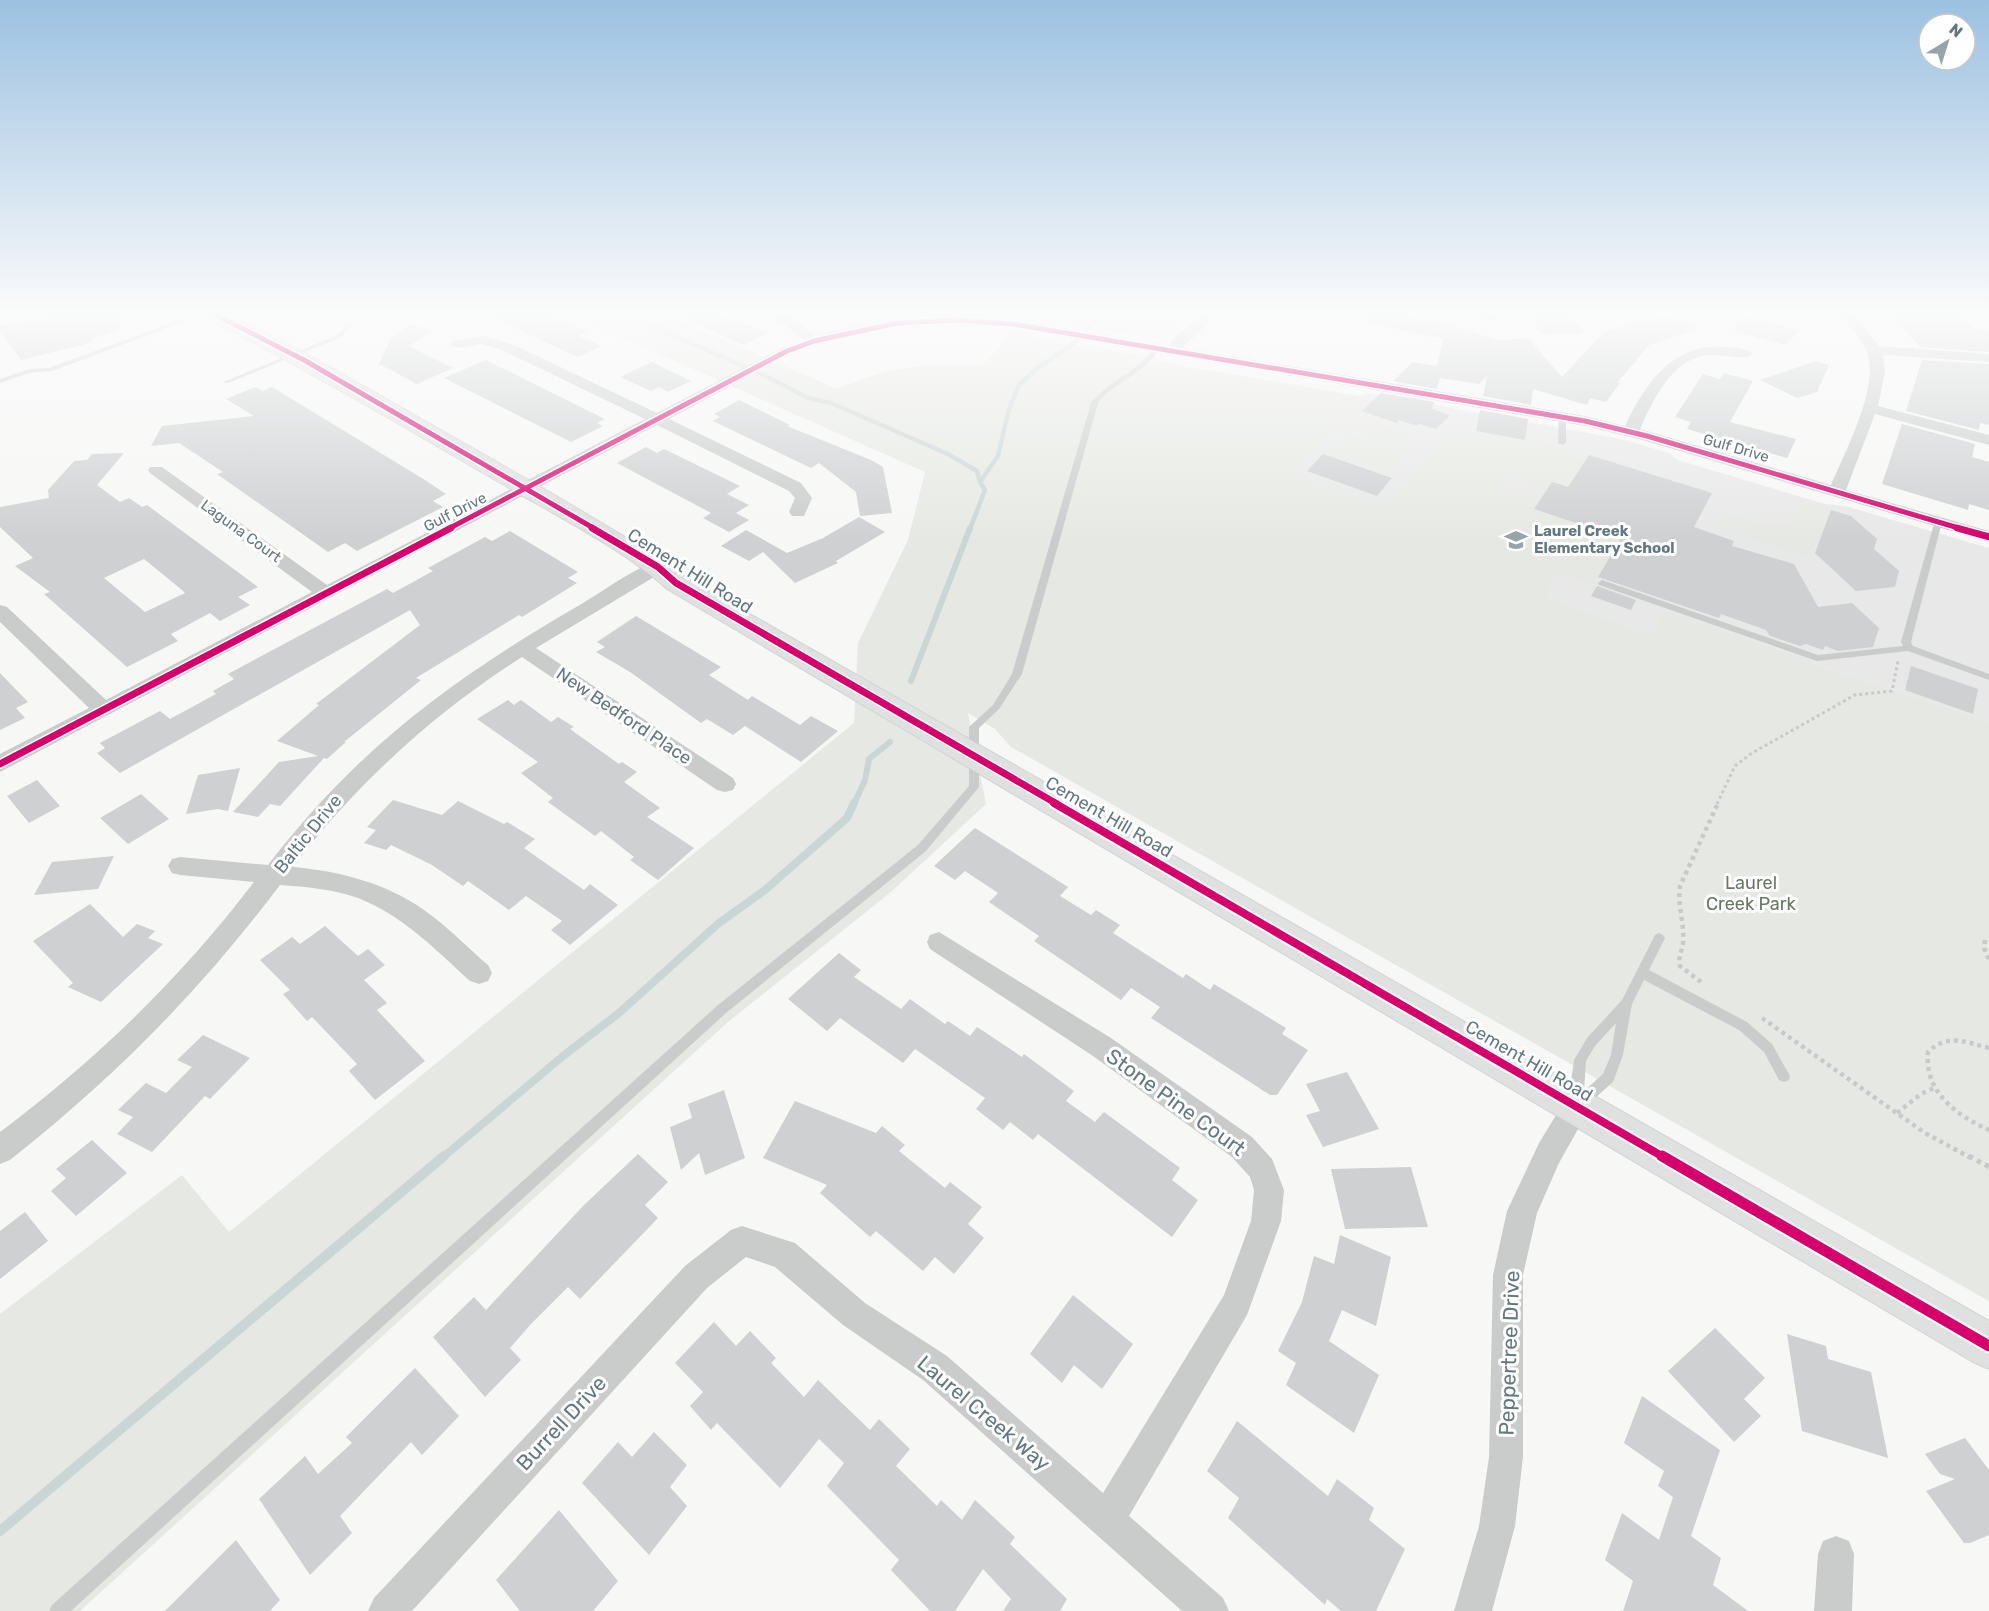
<svg xmlns="http://www.w3.org/2000/svg" width="1989" height="1611" font-family="Rubik,sans-serif">
<rect width="100%" height="100%" fill="#f7f7f6"/>
<!-- built -->
<path fill="#e7e8e7" d="M1164,363L1359,396L1368,393L1622,439L1669,453L1678,460L1825,504L1845,506L1989,548V721L1821,666L1651,634L1545,596L1080,500Z"/>
<!-- green -->
<path fill="#e6e9e3" d="M569,314H664L837,389C888,367 925,362 981,366L1014,332L1041,340L1143,356L1164,363L1359,396L1356,400L1369,405L1344,429L1336,426L1288,474L1385,508L1449,428L1571,448L1589,455L1569,487L1553,482L1547,489L1507,475L1496,489L1539,501L1534,509L1621,538L1593,585L1558,573L1545,596L1651,634L1664,611L1821,666L1989,721V1301L1011,747L995,729L968,713L986,804L891,892L728,1022L80,1611H0V1314L182,1175L229,1232L854,723L858,643L908,540L925,472Z
M1040,314H1194L1160,338L1036,319Z
M1372,423L1407,435L1410,448L1361,434Z
M1343,433L1406,454L1389,474L1325,452Z
M1800,501L1831,510L1818,545H1814L1809,558L1713,526L1720,511L1772,527L1791,525Z"/>
<g fill="none" stroke-linecap="round" stroke-linejoin="round">
<!-- stream-far3 -->
<path stroke="#cad5d6" stroke-width="4.5" d="M624,314L766,376L808,398L831,403L948,454L977,471L980,482
M970,529L985,490L980,482L998,456L1009,409L1019,385L1037,368L1071,346L1097,319V314"/>
<!-- stream-far2 -->
<path stroke="#cad5d6" stroke-width="6" d="M911,681L970,528
M854,804L865,780L869,759L890,742"/>
<!-- stream-far1 -->
<path stroke="#cad5d6" stroke-width="8" d="M442,1158L563,1056L619,1013L719,923L765,890L847,818L854,803"/>
<!-- stream -->
<path stroke="#cad5d6" stroke-width="10" d="M0,1531L444,1156"/>
</g>
<!-- building -->
<path fill="#ced0d1" fill-rule="evenodd" d="M52,314H119L120,329L96,337L86,344L21,360L0,331V326L38,321Z
M484,314H547L588,331L578,336L601,346L578,357Z
M674,314H719L767,333L744,345Z
M1362,314H1406L1500,340L1528,338L1562,377L1604,332L1665,314L1698,329L1649,345L1617,383H1620L1606,402L1590,398L1587,405L1533,389L1531,405L1483,396L1487,376L1479,384L1440,378L1437,389L1393,381L1413,362L1437,366L1443,339L1361,321Z
M1529,314H1569L1585,333L1542,334Z
M1739,314L1798,331L1786,345L1734,331Z
M1891,314H1960L1975,330L1989,331V352L1920,347Z
M410,325L434,330L409,346L453,368L417,384L381,365L378,366L392,336Z
M486,360L605,419L597,423L603,426L571,442L444,378Z
M1922,360L1989,364V425L1980,423L1979,430L1906,411Z
M1816,361L1829,365L1817,392L1797,398L1760,380Z
M652,362L691,381L668,392L659,387L651,391L620,377Z
M1724,373L1753,381L1730,422L1796,439L1787,458L1687,429L1691,422L1675,417L1703,374L1720,379Z
M255,387L263,391L272,387L425,480L446,494L433,501L443,507L357,551L345,543L328,552L217,474L223,472L179,443L151,446L162,426L254,416L226,399Z
M1381,393L1434,402L1432,409L1450,415L1436,429L1419,424L1417,426L1399,420L1397,423L1362,411Z
M739,400L790,425L787,426L871,460L883,467L892,513L860,516L856,492L819,463L811,468L713,421L720,417L714,414Z
M1480,410L1528,419L1525,440L1476,431Z
M1902,424L1975,444L1972,457L1989,462V510L1969,504L1968,510L1882,484Z
M646,447L657,453L664,449L740,486L727,494L749,505L736,513L749,520L729,532L703,518L711,513L617,463Z
M124,453L97,485L120,502L129,498L142,507L147,505L258,587L238,597L250,605L220,621L210,613L171,634L178,641L127,667L44,594L50,592L15,566L33,558L0,527V507L49,498L48,490L74,461L87,460L92,454ZM144,559L182,590L185,593L145,612L104,578Z
M1323,454L1392,478L1377,496L1307,471Z
M1589,455L1712,493L1694,527L1734,541L1732,546L1794,564L1818,607L1852,603L1879,628L1873,647L1838,651L1825,646L1823,650L1806,644L1800,646L1770,636L1766,630L1721,614L1719,618L1598,577L1621,538L1534,509L1552,482L1568,487Z
M1831,510L1851,516L1877,539L1874,549L1899,571L1895,587L1856,591L1815,553Z
M859,517L885,532L836,561L838,563L795,583L763,552L749,561L721,546L746,530L787,553L823,538Z
M510,531L578,572L568,578L577,583L522,617L519,615L416,678L421,680L344,742H346L327,759L324,758L280,806L270,804L258,817L233,812L279,762L318,756L277,741L319,705L316,704L420,625L410,610L120,773L97,753L105,748L100,743L160,711L170,719L216,694L213,691L234,679L228,674L370,598L387,589L393,593L433,571L428,568L485,537L492,541Z
M1597,586L1636,600L1631,610L1591,596Z
M636,616L721,667L709,675L748,700L752,696L800,725L811,716L838,731L801,762L745,726L733,735L707,719L701,723L630,672L596,652L605,647L597,642Z
M1911,666L1978,689L1973,714L1905,690Z
M0,673L28,702L16,708L25,718L0,730Z
M508,700L514,705L521,700L551,722L558,717L574,727L570,729L619,764L622,762L637,772L624,782L660,808L647,817L694,848L658,880L630,860L634,857L601,831L595,836L548,802L553,798L521,773L538,762L477,719Z
M240,768L228,811L218,809L186,814L198,775Z
M37,780L60,806L29,823L7,796Z
M141,794L169,819L128,844L100,818Z
M393,800L442,815L458,801L504,824L507,822L535,839L524,848L584,890L590,884L618,905L570,945L551,930L562,921L526,896L509,910L468,881L463,886L432,865L391,845L386,850L364,843L376,830L367,827Z
M975,828L1068,887L1060,896L1091,915L1096,910L1120,925L1113,933L1183,978L1186,974L1210,990L1214,984L1286,1028L1282,1034L1308,1050L1277,1095H1270L1151,1018L1160,1007L1131,988L1121,1000L1034,941L1039,936L989,902L998,893L965,871L955,880L934,866Z
M114,856L98,889L34,895L52,862Z
M90,904L123,937L137,924L155,931L148,938L163,944L101,1002L68,987L73,983L33,941Z
M325,926L358,956L368,949L385,965L364,980L387,1003L377,1010L425,1061L375,1100L349,1071L357,1064L312,1017L307,1021L283,994L290,990L260,960L292,937L300,944Z
M839,953L861,970L854,977L901,1009L910,999L945,1024L948,1021L970,1036L977,1027L1022,1057L1024,1054L1074,1091L1066,1101L1095,1122L1104,1112L1180,1168L1172,1180L1198,1200L1172,1237L1038,1134L1033,1140L1010,1122L1003,1130L976,1109L985,1098L915,1049L903,1063L840,1018L827,1031L788,999Z
M203,1035L250,1058L210,1099L205,1096L152,1152L117,1134L133,1117L118,1110L146,1083L166,1093L192,1067L177,1060Z
M1347,1072L1379,1129L1323,1147L1306,1115L1320,1111L1306,1084Z
M724,1090L745,1158L705,1175L699,1153L681,1170L670,1127L692,1118L688,1104Z
M795,1101L876,1133L882,1126L905,1145L899,1151L945,1188L950,1182L982,1207L968,1224L984,1238L954,1274L935,1257L923,1271L876,1231L870,1237L820,1193L827,1185L763,1158Z
M92,1140L127,1173L76,1216L51,1191L66,1178L56,1169Z
M638,1154L668,1182L645,1205L658,1218L580,1299L568,1287L531,1324L510,1348L521,1360L485,1397L433,1337L474,1297L486,1310L584,1205Z
M1411,1167L1428,1227L1345,1229L1331,1169Z
M25,1212L48,1241L0,1279V1231Z
M1340,1235L1391,1257L1376,1326L1342,1310L1329,1341L1379,1375L1354,1433L1286,1385L1296,1363L1278,1351L1302,1302L1314,1256L1334,1264Z
M1073,1295L1133,1344L1102,1389L1074,1365L1062,1383L1030,1354Z
M714,1322L736,1346L750,1331L776,1358L771,1363L804,1397L818,1380L870,1430L879,1419L910,1449L896,1466L937,1506L941,1500L962,1520L975,1500L1015,1537L1010,1544L1067,1599L1060,1611H1003L1011,1599L983,1569L955,1611H930L891,1570L899,1560L827,1486L844,1463L819,1439L780,1488L717,1423L711,1430L690,1406L703,1392L675,1363Z
M1715,1328L1765,1378L1744,1399L1761,1416L1734,1442L1668,1371Z
M1787,1334L1826,1346L1828,1359L1871,1372L1888,1458L1802,1431Z
M415,1368L459,1416L422,1455L411,1442L340,1516L352,1533L310,1575L259,1499L305,1456L318,1474L352,1443L346,1437Z
M1642,1396L1720,1450L1691,1536L1721,1558L1713,1585L1748,1611H1623L1633,1581L1605,1560L1622,1513L1659,1540L1673,1497L1658,1486L1664,1471L1624,1443Z
M1237,1421L1328,1496L1337,1479L1374,1508L1369,1520L1405,1549L1376,1611H1341L1327,1599L1325,1605L1228,1518L1239,1498L1207,1471Z
M654,1432L687,1465L670,1487L687,1506L649,1555L582,1483L618,1442L632,1457Z
M1965,1438L1989,1470V1535L1970,1543H1964L1926,1491L1955,1479L1940,1474L1925,1454Z
M559,1510L618,1581L593,1611H520L496,1580Z
M236,1540L280,1600L270,1611H165Z"/>
<g fill="none" stroke-linecap="round" stroke-linejoin="round">
<!-- secondary casing -->
<g stroke="#d3d4d4" stroke-width="2">
<path id="secondary" d="M205,314H229L311,356L553,494L667,562L685,577L1989,1321V1369L1973,1362L667,589C623,549 553,514 502,484C404,427 307,370 207,318Z"/>
</g>
<!-- path-far2 -->
<path stroke="#c8c9ca" stroke-width="3" stroke-dasharray="3 3" stroke-linecap="butt" d="M1717,804L1735,766L1752,753L1855,695L1892,691L1898,661"/>
<!-- path-far1 -->
<path stroke="#c8c9ca" stroke-width="4.5" stroke-dasharray="4 4" stroke-linecap="butt" d="M1985,940L1984,948L1989,960
M1701,982L1680,966C1678,956 1682,952 1683,943C1685,924 1677,906 1680,886L1718,803
M1762,1018L1925,1133L1971,1158
M1989,1048C1965,1042 1948,1033 1928,1052C1924,1092 1956,1115 1989,1130
M1897,1113L1921,1094L1934,1088"/>
<!-- path -->
<path stroke="#c8c9ca" stroke-width="5" stroke-dasharray="4.5 4.5" stroke-linecap="butt" d="M1969,1156L1989,1167"/>
<!-- lane -->
<path fill="#cacccc" fill-rule="evenodd" d="M196,314H205L52,371L30,373L0,383V379L29,369L49,368Z
M346,326L351,327L342,337L228,383L223,382L338,335Z
M1154,348L1159,349C1143,376 1116,380 1098,403L1022,674L999,709L979,728V787L926,851L726,1013L71,1611H49L52,1605L718,1005L918,845L969,786V727L993,705L1012,674L1091,403C1109,380 1138,372 1154,348Z
M1559,415L1566,417V443L1562,445L1558,443Z
M1935,520H1938L1942,522L1911,642L1913,646L1989,674V680L1908,651L1817,661L1599,585L1598,583L1602,580L1605,581L1818,655L1903,646L1901,642Z
M1659,933L1663,935L1665,938L1649,970L1747,1022L1772,1044L1790,1076L1789,1080L1784,1082L1779,1080L1764,1052L1739,1030L1644,980L1632,1004L1623,1055L1613,1082L1585,1107L1580,1109C1564,1103 1573,1074 1574,1060L1587,1038L1622,1000L1655,935ZM1616,1023L1611,1055L1603,1074L1584,1091L1586,1061L1595,1046Z"/>
<!-- street -->
<path fill="#cacccc" fill-rule="evenodd" d="M770,314H786L816,336C945,299 1042,325 1169,346L1175,337L1203,314H1218L1182,348L1585,416L1625,426C1645,384 1673,342 1725,347C1734,348 1746,347 1752,353L1750,356C1736,360 1722,353 1707,355C1671,360 1653,400 1640,429L1831,485C1845,452 1880,386 1867,352C1861,337 1849,327 1839,314H1854L1879,346L1989,354V362L1883,355L1885,372L1878,406L1989,435V445L1875,414L1846,490L1989,531V542L1642,440L1585,426L1013,328C940,321 860,323 791,354C750,374 710,398 669,419L801,483L812,498L804,516H792L789,512L795,498L789,491L657,425L0,772V754L89,708L0,622V605L7,607L106,700L312,592L150,473L148,470L150,467H162L327,585L645,419L504,351L482,344L457,348L450,344L452,341L483,336L514,345L657,413L782,348L804,340Z
M1465,314H1493L1499,318L1492,322Z
M658,561L667,567L664,571L536,648L733,778L736,784L733,790L725,792L717,790L522,657C433,714 357,783 293,867C339,871 386,883 424,910C447,926 467,947 488,965L492,973L488,981L479,984L470,981C436,950 402,915 358,898C333,889 306,887 280,885C200,991 114,1078 10,1160L0,1164V1132C96,1060 181,978 254,882L180,875L172,873L168,866L172,859L180,857L268,865C358,748 452,679 578,606C601,593 633,568 658,561Z
M939,932L1111,1038L1252,1137L1272,1159L1284,1190L1281,1221L1247,1315L1129,1516L1223,1598L1229,1611H1182L923,1380L843,1325L775,1267L746,1257L707,1288L412,1611H368L374,1598L685,1266L731,1230L742,1226L795,1243L865,1303L947,1356L1103,1493L1224,1295L1251,1221L1254,1190L1250,1177L1232,1157L1093,1056L930,949L927,942L930,935Z
M1577,1093L1587,1097L1591,1106L1559,1163L1537,1213L1523,1275V1457L1515,1526L1492,1611H1454L1479,1526L1489,1457L1493,1275L1507,1211L1539,1143L1567,1097Z
M1836,1536L1849,1541L1854,1554L1852,1611H1814L1818,1554L1823,1541Z"/>
<!-- secondary -->
<use href="#secondary" fill="#dfe0e0" fill-rule="evenodd"/>
<!-- cycleway-far3 casing -->
<g stroke="#fff" stroke-width="8">
<path id="cycleway-far3" d="M214,314L304,360L595,529
M448,529L787,351L814,341L898,323L956,320L1013,324L1585,421L1647,436L1962,529"/>
</g>
<!-- cycleway-far2 casing -->
<g stroke="#fff" stroke-width="10">
<path id="cycleway-far2" d="M592,528L658,567L676,583L1057,804
M1957,528L1989,537
M0,764L451,528"/>
</g>
<!-- cycleway-far1 casing -->
<g stroke="#fff" stroke-width="12">
<path id="cycleway-far1" d="M1054,803L1665,1158"/>
</g>
<!-- cycleway casing -->
<g stroke="#fff" stroke-width="15">
<path id="cycleway" d="M1662,1156L1989,1346"/>
</g>
<!-- cycleway-far3 -->
<use href="#cycleway-far3" stroke="#d6006c" stroke-width="5"/>
<!-- cycleway-far2 -->
<use href="#cycleway-far2" stroke="#d6006c" stroke-width="7"/>
<!-- cycleway-far1 -->
<use href="#cycleway-far1" stroke="#d6006c" stroke-width="8"/>
<!-- cycleway -->
<use href="#cycleway" stroke="#d6006c" stroke-width="11"/>
</g>
<!-- sky -->
<linearGradient id="sky" x2="0" y2="1"><stop stop-color="#9cc1e1"/><stop offset="0.58" stop-color="#fbfbfb"/><stop offset="1" stop-color="#fbfbfb" stop-opacity="0"/></linearGradient>
<rect width="1989" height="540" fill="url(#sky)"/>
<!-- icons -->
<defs>
<g id="school-bare" transform="scale(1.8)"><path d="M0-5L7-2L0 1L-7-2ZM-4 1L0 2.5L4 1V4Q0 6-4 4Z" fill="#96a5aa" stroke="#fff" stroke-width="2.5" paint-order="stroke"/></g>
</defs>
<g fill-rule="evenodd">
<use href="#school-bare" x="1516" y="540"/>
</g>
<g text-anchor="middle" dominant-baseline="central" stroke-width="6" stroke-linejoin="round" paint-order="stroke">
<!-- far-street labels -->
<g font-size="15" fill="#627981" stroke="#fff">
<text transform="translate(1736 448) rotate(16)">Gulf Drive</text>
<text transform="translate(455 512) rotate(-27)">Gulf Drive</text>
<text transform="translate(241 531) rotate(36)">Laguna Court</text>
</g>
<!-- far-poi labels -->
<g font-size="15" font-weight="bold" fill="#627981" stroke="#fff" text-anchor="start">
<text x="1534" y="531">Laurel Creek<tspan x="1534" dy="17">Elementary School</tspan></text>
</g>
<!-- street labels -->
<g font-size="18" fill="#627981" stroke="#fff">
<text transform="translate(690 571) rotate(32)">Cement Hill Road</text>
<text transform="translate(624 716) rotate(34)">New Bedford Place</text>
<text transform="translate(1109 817) rotate(30)">Cement Hill Road</text>
<text transform="translate(308 834) rotate(-51)">Baltic Drive</text>
<text transform="translate(1529 1061) rotate(30)">Cement Hill Road</text>
</g>
<!-- park labels -->
<g font-size="18" fill="#697961" stroke="#fff">
<text x="1751" y="883">Laurel<tspan x="1751" dy="21">Creek Park</tspan></text>
</g>
<!-- near-street labels -->
<g font-size="21" fill="#627981" stroke="#fff">
<text transform="translate(1176 1102) rotate(36)">Stone Pine Court</text>
<text transform="translate(1509 1353) rotate(-88)">Peppertree Drive</text>
<text transform="translate(984 1413) rotate(40)">Laurel Creek Way</text>
<text transform="translate(561 1423) rotate(-47)">Burrell Drive</text>
</g>
</g>
<!-- north arrow -->
<g transform="translate(1947 42) rotate(38)"><circle r="28" fill="#ffffff" stroke="#c0c9cd" stroke-width="1.5"/>
<path d="M0-4.5L10 22L0 15L-10 22Z" fill="#96a5aa"/>
<text y="-9" font-size="16" font-weight="bold" text-anchor="middle" fill="#627981">N</text>
</g>
</svg>
